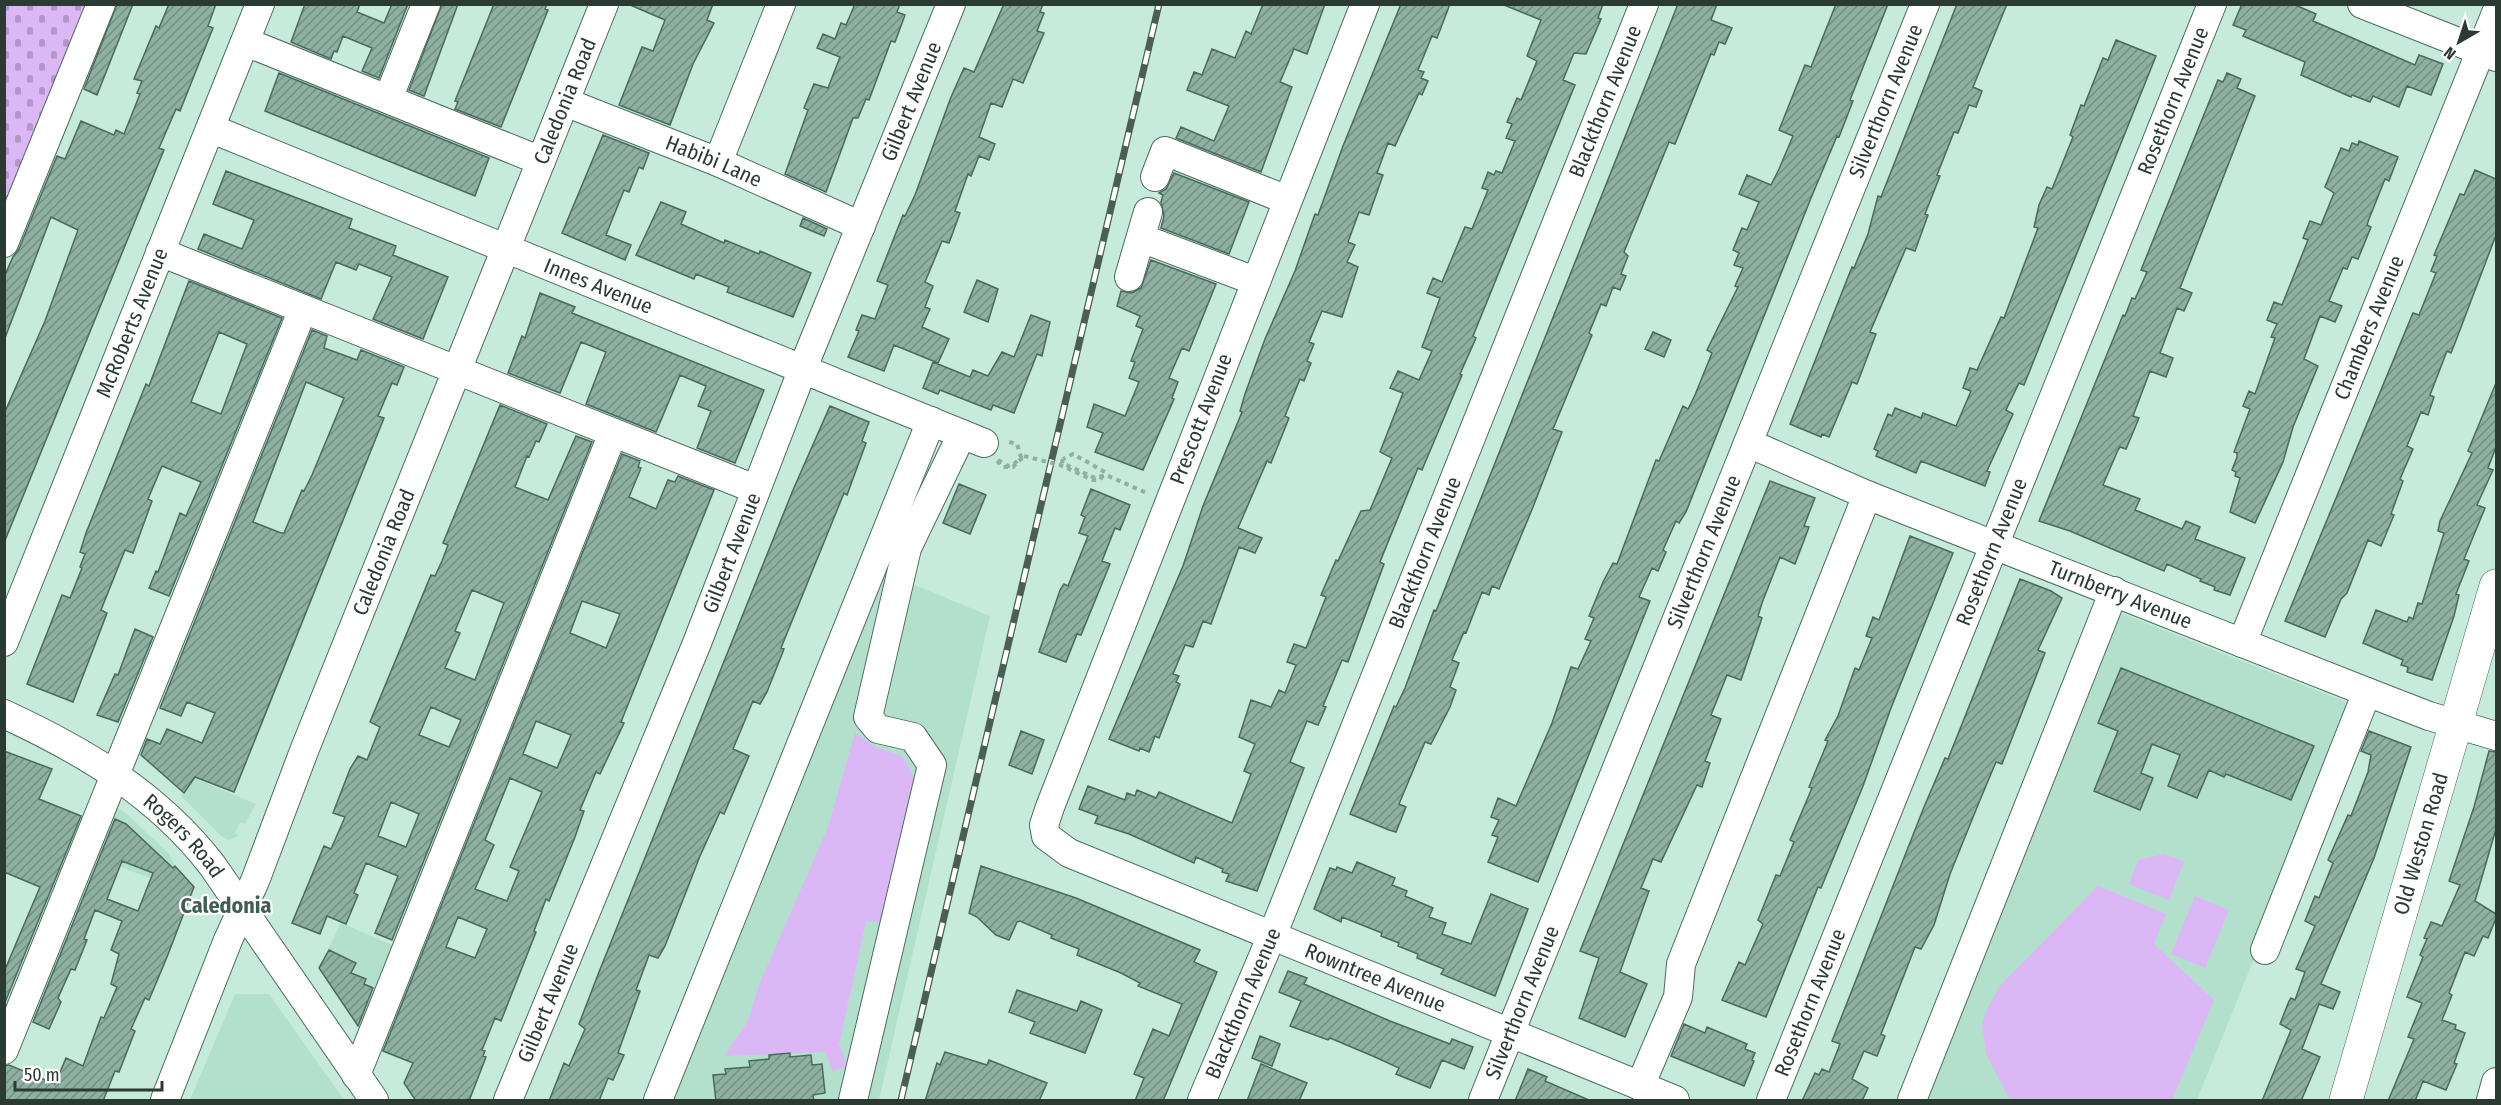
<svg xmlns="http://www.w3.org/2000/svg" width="2501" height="1105" font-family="'Fira Sans Condensed',sans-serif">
<defs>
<pattern id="cemetery-stones" width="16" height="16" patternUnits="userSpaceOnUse" patternTransform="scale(1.5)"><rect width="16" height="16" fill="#dbb7f6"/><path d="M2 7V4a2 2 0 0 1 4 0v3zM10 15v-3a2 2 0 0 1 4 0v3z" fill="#b296c8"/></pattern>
<pattern id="building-hatch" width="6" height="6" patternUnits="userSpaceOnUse" patternTransform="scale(1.5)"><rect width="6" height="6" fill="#8eb0a2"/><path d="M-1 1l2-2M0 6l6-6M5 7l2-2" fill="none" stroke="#749085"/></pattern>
</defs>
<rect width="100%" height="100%" fill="#c6eadb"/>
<!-- built -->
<path fill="#b3e0cd" d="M883,572L990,616L879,1100H669Z
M2113,610L2356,706L2197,1100H1917Z
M144,737L176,750L180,763L194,778L256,804L245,824L240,822L235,833L239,836L228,840L221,836L182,797L183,793L138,752Z
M99,793L129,816L169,854L175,866L163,883L94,857Z
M341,923L397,947L362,1032L319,968Z
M235,994H269L344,1100H190Z"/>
<!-- green -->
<path fill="#dbb7f6" d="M855,733L877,748L902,756L914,777L937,788L904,924L866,921L839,1045L848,1066L833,1071L825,1052L724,1056L748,1021L759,985L828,827Z
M2164,854L2184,862L2169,900L2129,884L2138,860Z
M2098,886L2166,914L2154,944L2214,1000L2172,1100H2010L1986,1054L1982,1024L1986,1011L1999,987Z
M2195,896L2229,910L2205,968L2171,954Z"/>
<!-- cemetery -->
<path fill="url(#cemetery-stones)" d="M5,5H90L5,217Z"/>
<!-- building -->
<path fill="url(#building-hatch)" stroke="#496a5d" stroke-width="1.5" fill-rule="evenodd" d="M117,4H133L97,95L84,89Z
M169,4H216L208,26L213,28L180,111L176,109L159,148L164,150L157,167L4,543V414L45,321L78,230L51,217L5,338L4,277L13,257L19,249L57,156L65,159L81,121L114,135L116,130L124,134L140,94L137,93L142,81L134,79L156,26L159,28Z
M305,4H360L357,12L384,23L392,4H408L379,78L362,71L372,48L343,36L337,52L334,51L331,59L291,42Z
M442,4H458L424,96L409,90Z
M494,4H547L545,9L548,10L501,127L455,109L458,102L455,101Z
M628,4H713L707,20L714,23L693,64L670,125L619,105L642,47L653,51L665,20Z
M855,4H900L897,12L905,15L895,42L891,41L869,100L866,99L858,118H853L826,192L785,174L808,110L804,108L814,84L828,88L840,57L817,48L823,34L835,39L841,23L846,25Z
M1004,4H1043L1040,12L1044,13L1037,31L1044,33L1023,83L1013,79L1002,107L991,103L979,137L995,144L989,160L979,156L971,176L968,174L955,211L960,213L949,243L942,241L925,282L933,286L925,307L930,309L922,327L949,339L938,363L894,345L884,371L848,357L859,331L856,330L862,315L875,319L888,285L877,281L903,215L905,216L915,195L951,97L964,68L974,72Z
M1263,4H1325L1307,54L1294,49L1280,82L1292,87L1261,172L1176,138L1181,127L1214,141L1229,106L1187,90L1194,72L1202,75L1212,49L1235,58L1246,31L1251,34Z
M1401,4H1450L1437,38L1432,36L1418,70L1424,72L1421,78L1428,81L1422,95L1419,93L1395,146L1388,143L1377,173L1383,175L1369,215L1359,212L1348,242L1355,245L1347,262L1358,267L1342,317L1322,311L1309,342L1314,344L1307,361L1311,363L1304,381L1300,379L1285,416L1289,418L1271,463L1267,461L1238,528L1262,538L1255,553L1239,547L1211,624L1203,621L1193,647L1185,645L1173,674L1179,676L1176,682L1180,684L1159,738L1155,736L1149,752L1140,748L1139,751L1109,739L1183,566L1203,506L1242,412L1240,411L1245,394L1265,339L1295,271L1315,214L1318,215L1343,146Z
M1603,4L1598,18L1601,19L1586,54L1574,53L1563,80L1575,85L1473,336L1476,338L1460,374L1462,375L1422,470L1418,468L1380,562L1384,564L1348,662L1342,660L1323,706L1326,707L1318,725L1307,721L1290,762L1304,768L1257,891L1226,881L1229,874L1222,872L1223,869L1196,857L1194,863L1129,834L1095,823L1098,816L1079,809L1088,786L1125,800L1127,793L1135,796L1137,790L1156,798L1159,792L1232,823L1251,774L1244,771L1255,744L1239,737L1251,700L1271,707L1279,690L1285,693L1296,665L1287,662L1294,644L1306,648L1326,597L1321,595L1336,560L1338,561L1361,511L1370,510L1392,458L1380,452L1403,393L1390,388L1398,371L1419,380L1432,351L1422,347L1440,298L1427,293L1433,278L1442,282L1465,227L1472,229L1488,190L1482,188L1488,172L1494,175L1496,171L1502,173L1515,141L1506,138L1512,124L1507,122L1517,98L1521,100L1537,61L1527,56L1541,20L1504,5Z
M1678,4H1717L1711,20L1732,28L1725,44L1719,42L1714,55L1711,54L1675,144L1669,142L1624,252L1628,256L1621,274L1626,276L1620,290L1613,287L1606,306L1601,304L1589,333L1592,335L1553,429L1562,432L1533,507L1499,589L1492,586L1489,595L1482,592L1466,633L1464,632L1452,660L1459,663L1450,687L1456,690L1450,707L1431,744L1425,742L1399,804L1406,807L1396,832L1389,830L1350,814L1394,706L1396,707L1405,688L1434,610L1436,611Z
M1836,4H1888L1850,100L1853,101L1839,137L1837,136L1811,198L1686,512L1679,523L1676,521L1663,550L1666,552L1658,571L1652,568L1639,597L1650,601L1538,882L1488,862L1498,837L1492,835L1499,820L1491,817L1498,798L1516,806L1552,723L1571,667L1578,669L1591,641L1585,639L1594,618L1589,616L1603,582L1613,563L1617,564L1656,460L1659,461L1683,406L1688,409L1695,395L1712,353L1707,350L1738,287L1735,286L1743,268L1734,265L1739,253L1733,250L1742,228L1747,230L1759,202L1739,194L1747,175L1771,185L1779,169L1793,136L1779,130L1805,65L1811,67Z
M1957,4H2007L1973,87L1982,91L1976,107L1969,105L1958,133L1954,132L1937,175L1940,176L1925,214L1928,215L1915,251L1906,248L1870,332L1876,334L1857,384L1852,382L1829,437L1822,434L1821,437L1790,424L1852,267L1854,268L1868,234L1878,196L1881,197Z
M2242,4H2293L2316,14L2313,21L2415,65L2419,55L2443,64L2431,95L2407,86L2399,107L2373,96L2370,102L2352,95L2351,97L2301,75L2305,62L2243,36L2246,30L2233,25Z
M2116,40L2156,56L2024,385L2019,383L2006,410L2013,414L1987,471L1990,472L1985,486L1921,461L1916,473L1876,456L1878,451L1874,449L1888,414L1892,416L1895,408L1921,418L1923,413L1956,426L1971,391L1963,388L1970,368L1977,370L2001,317L2004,318L2038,228L2034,227L2039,205L2047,187L2052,189L2073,137L2070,135L2081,105L2084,106L2103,58L2108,60Z
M279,73L489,158L475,196L265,111Z
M2227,73L2241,79L2237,88L2255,96L2180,288L2192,293L2184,311L2177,308L2160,353L2173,358L2166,377L2150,371L2133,416L2139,418L2126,449L2120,447L2118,450L2103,485L2140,499L2135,510L2182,529L2186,521L2200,527L2195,539L2245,558L2230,595L2214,590L2215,587L2200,581L2201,579L2167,564L2164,571L2070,531L2039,521L2123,315L2125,316L2132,298L2135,299L2147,272L2141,270L2218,80L2223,82Z
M603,135L649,153L643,169L639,167L629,192L624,190L606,235L631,245L625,260L562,233Z
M2359,141L2398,157L2389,181L2385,179L2369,219L2367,225L2371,227L2358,259L2352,257L2347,269L2343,268L2329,301L2342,306L2335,322L2320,316L2304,359L2318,366L2293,427L2283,462L2255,523L2230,512L2240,478L2235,476L2236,472L2232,470L2237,457V453L2234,452L2250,409L2243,406L2249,391L2255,394L2275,338L2271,337L2277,324L2267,320L2274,302L2282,305L2308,240L2303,238L2310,221L2321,225L2334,193L2325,187L2341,148L2349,151L2352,143L2358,145Z
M2475,170L2496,179V235L2455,343L2451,353L2447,351L2430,395L2434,397L2428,415L2421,412L2407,446L2413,449L2400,479L2403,481L2391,514L2394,515L2381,546L2368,540L2347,593L2341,599L2325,637L2285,621L2413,313L2419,315L2436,273L2431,271L2437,256L2434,255L2460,194L2464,195Z
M226,171L352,219L349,228L396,246L393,255L448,277L423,339L373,319L392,277L359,264L356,270L336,262L321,299L198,249L204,234L242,249L254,220L213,204Z
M1174,173L1249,202L1229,254L1161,228L1164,216L1161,202L1163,195L1159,193L1166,189Z
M661,202L686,212L681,224L724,243L725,240L759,254L760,251L811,273L793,317L727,292L729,287L696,274L694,279L636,255Z
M803,218L827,229L824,236L800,226Z
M1151,260L1216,284L1189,351L1182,348L1169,378L1178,382L1172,398L1174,399L1143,470L1095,452L1103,433L1087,427L1094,404L1125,416L1139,382L1129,378L1135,362L1131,361L1143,329L1136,326L1140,316L1117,306L1121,291L1132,293L1141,288Z
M977,280L998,289L988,322L964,312Z
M189,281L282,318L169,596L149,588L156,571L158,572L180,513L186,516L201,482L162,466L148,499L152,501L133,553L125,550L101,610L107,613L73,702L27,684L62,595L70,598L82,568L80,567L85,554L80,552L86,533L146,384L149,386ZM219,332L247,344L221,414L191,402Z
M540,293L575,307L572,313L764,390L735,463L697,448L711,411L698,406L706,386L680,375L656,432L586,404L606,352L581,342L560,393L508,373L522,336L525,338Z
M1031,315L1050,322L1042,356L1037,354L1014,413L993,405L991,410L940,390L938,394L923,388L933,362L970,377L973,370L988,376L1002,352L1014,357Z
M312,330L327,336L324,348L357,360L361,350L404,367L397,385L392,383L378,416L384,418L234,792L195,777L184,793L141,755L147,739L160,744L167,729L202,743L215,713L187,702L181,716L160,708ZM306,382L344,398L312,475L304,491L302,490L284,533H281L253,522Z
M1653,332L1671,340L1664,357L1645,349Z
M2496,383V447L2488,468L2493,470L2477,505L2485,508L2464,559L2469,561L2456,594L2459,595L2454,616L2432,680L2407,672L2408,667L2401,665L2403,660L2363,643L2376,610L2407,622L2409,617L2413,619L2418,603L2422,604L2444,533L2438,531L2440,521L2472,453L2468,451Z
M500,405L547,424L539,442L536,441L529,457L527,456L515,487L548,500L576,436L592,442L392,940L375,933L398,876L366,863L354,893L358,895L346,924L327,916L320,934L292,923L324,846L331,849L345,817L333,813L350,769L358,756L367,760L380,727L370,722L431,575L435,576L442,561L448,545L443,543ZM472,590L504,603L475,680L445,668L460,633L455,631ZM431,707L461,720L449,747L419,735ZM391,802L419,814L406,847L378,836Z
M830,406L869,422L862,441L866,443L847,495L844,493L781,648L784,649L767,692L760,704L753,701L733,749L749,756L724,814L720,812L700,856L665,946L658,958L649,955L636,990L640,991L618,1053L624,1055L613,1080L608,1078L599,1101H549L564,1063L569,1066L585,1029L579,1024L599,972L793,490Z
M622,454L640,461L638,467L641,468L629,497L656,509L668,480L675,482L678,476L714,490L621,722L624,723L600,774L596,772L580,810L584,811L575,837L549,901L546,899L534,931L536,932L501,1021L495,1018L482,1050L485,1051L483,1056L486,1057L469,1101H416L404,1083L413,1063L383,1051ZM582,601L620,614L606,648L570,633ZM536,721L571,735L557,768L523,754ZM510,778L542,792L510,867L519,871L507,901L475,889L494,845L485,840ZM458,917L487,929L475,958L446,947Z
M1770,481L1815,498L1804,526L1809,527L1795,564L1780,557L1762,603L1758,616L1762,618L1741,680L1727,675L1711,715L1721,719L1705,761L1710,763L1702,787L1697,785L1661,862L1653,859L1641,888L1649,891L1620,972L1647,984L1625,1037L1579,1018L1599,958L1580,951Z
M959,484L986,495L970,534L943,523Z
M1091,489L1130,505L1120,530L1115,528L1102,561L1110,564L1081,635L1077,634L1066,662L1039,652L1060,590L1064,584L1068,586L1088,536L1079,533L1085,517L1081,515Z
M1910,536L1953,553L1891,708L1863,786L1821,888L1818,887L1766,1017L1722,1000L1739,962L1745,965L1763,924L1758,920L1776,875L1780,876L1794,842L1790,840L1812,788L1809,787L1828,741L1825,740L1838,716L1855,668L1859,670L1872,638L1866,636L1873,617L1879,620Z
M2020,579L2051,591L2062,598L2038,650L2045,653L2002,764L1996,762L1980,800L1950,874L1934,925L1921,949L1915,947L1881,1034L1885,1036L1877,1056L1864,1051L1852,1079L1868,1088L1862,1101H1802L1815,1073L1819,1075L1822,1069L1829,1072L1840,1044L1832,1041L1924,807L1945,758L1948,759Z
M135,629L153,637L118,722L97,715L115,674L118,675Z
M2121,668L2314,746L2291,800L2226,774L2224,777L2209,770L2197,798L2168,786L2180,755L2152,744L2141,773L2153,778L2140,810L2094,791L2118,731L2098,723Z
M1021,731L1044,740L1032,774L1009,765Z
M2369,731L2411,747L2374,858L2321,984L2340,992L2333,1009L2319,1004L2302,1049L2320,1057L2301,1101H2262L2291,1030L2280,1024L2289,1001L2291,998L2295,1000L2305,972L2296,969L2315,926L2305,921L2315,896L2319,898L2333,863L2328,860L2348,815L2351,816L2368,772L2371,755L2361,751Z
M4,751L52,769L39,799L81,816L4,1005V972L40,887L4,872Z
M2489,751L2496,752V829L2475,901L2496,914V918L2488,938L2483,936L2474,956L2465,952L2449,993L2452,995L2442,1020L2456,1025L2455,1029L2465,1033L2454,1063L2457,1064L2446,1090L2423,1081L2415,1101H2388L2414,1039L2408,1037L2422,1003L2407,997L2423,957L2420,955L2427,939L2424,938L2431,922L2442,926L2460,885L2449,881L2474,807Z
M115,819L126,824L173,868L175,866L194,887L167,957L149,1000L145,998L131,1029L135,1031L119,1072L115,1071L103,1101H4V1066L9,1065L55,1084L66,1058L83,1066L101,1017L104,1018L117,987L111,984L119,954L111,950L122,921L95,910L84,939L87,940L75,970L71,969L58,998L61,1002L49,1029L33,1022ZM122,861L153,873L138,911L107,899Z
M1357,862L1395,878L1392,885L1407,891L1405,896L1433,908L1429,917L1446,923L1442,934L1471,944L1491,894L1528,909L1495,996L1441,974L1444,969L1417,958L1418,954L1398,946L1399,943L1381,936L1382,933L1342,917L1341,922L1314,909L1330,868L1336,870L1337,867L1352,873Z
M981,866L1076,898L1200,950L1194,962L1217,972L1163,1101H1135L1144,1078L1134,1074L1153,1029L1169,1036L1182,1004L1138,986L1140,983L1121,973L1077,955L1079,949L1051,938L1052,935L1020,921L1017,922L1009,940L996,935L977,917L969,913Z
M329,950L356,963L351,973L366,979L364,984L373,988L358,1026L319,968Z
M1288,971L1307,978L1304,984L1390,1021L1450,1044L1452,1039L1473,1047L1464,1069L1442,1060L1430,1088L1396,1074L1399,1068L1375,1057L1330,1038L1328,1040L1290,1026L1301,1001L1279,992Z
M1017,990L1077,1011L1081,1001L1102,1010L1085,1053L1030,1033L1035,1022L1009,1012Z
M1684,1024L1705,1033L1707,1027L1747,1044L1745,1049L1755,1053L1752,1060L1754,1061L1744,1086L1671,1056Z
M1260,1036L1280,1044L1272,1066L1252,1058Z
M945,1052L987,1065L989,1060L1047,1083L1039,1101H925L937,1063L940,1065Z
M790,1053V1057L811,1055L812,1065L822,1064L825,1093L813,1095L814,1101H716L713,1075L726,1074L725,1069L750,1067L749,1061L769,1059V1055Z
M1261,1064L1307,1083L1299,1101H1247Z
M1528,1069L1547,1077L1545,1081L1591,1101H1515Z"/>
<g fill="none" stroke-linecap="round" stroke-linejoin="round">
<!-- minor casing -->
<g stroke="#4c6c5f" stroke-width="30">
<g id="minor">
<path id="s1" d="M1365,4L1050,807L1044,825L1046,836L1069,853L1675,1100"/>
<path d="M2362,4L2496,57"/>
<path d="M246,42L541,161"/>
<path d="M388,99L426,4"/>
<path id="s2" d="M565,102L718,162L861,226"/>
<path id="s3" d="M212,129L984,443"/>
<path d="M718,162L781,4"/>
<path d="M1155,177L1165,151L1287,200"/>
<path d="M1141,238L1255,281"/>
<path d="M4,243L101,4"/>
<path d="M160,252L755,489"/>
<path d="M1129,277L1148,212"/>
<path id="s4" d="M1748,443L1867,495L2367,692L2429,716L2496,736"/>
<path id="s5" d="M4,642L260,4"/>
<path id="s6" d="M2242,643L2496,13"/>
<path id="s7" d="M4,714C84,751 157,794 212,865L374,1100"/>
<path d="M2265,950L2367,692"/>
<path d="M4,1050L303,309"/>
<path d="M356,1075L613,433"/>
<path d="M1640,1086L1678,997L1681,964L1867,495"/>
<path id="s8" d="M165,1100L228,940L255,881L304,751L604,4"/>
<path id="s9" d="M508,1100L697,643L809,353L951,4"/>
<path d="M658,1100L931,421"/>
<path d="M853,1100L932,765L913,737L878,729L868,717L907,548L962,434"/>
<path id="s10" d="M1202,1100L1278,921L1644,4"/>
<path id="s11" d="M1483,1100L1925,4"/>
<path id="s12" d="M1771,1100L2212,4"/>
<path d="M1912,1100L2114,591"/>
<path d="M2491,1100L2496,1082"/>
</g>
</g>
<!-- major casing -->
<g stroke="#4c6c5f" stroke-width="34">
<g id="major">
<path id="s13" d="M2346,1100L2496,586"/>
</g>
</g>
<!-- path -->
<path stroke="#92afa3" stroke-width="4" stroke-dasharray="4.5 4.5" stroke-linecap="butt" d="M1063,459L1062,463L1095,478L1106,475L1149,494
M998,460L1008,466L1014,464L1021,457L1017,444L1005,441
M997,461L1003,467H1013L1024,456"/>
<!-- minor -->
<use href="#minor" stroke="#fff" stroke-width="28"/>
<!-- major -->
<use href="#major" stroke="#fff" stroke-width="33"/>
<!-- rail casing -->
<g stroke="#4b5e56" stroke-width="7">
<path id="rail" d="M901,1100L1159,4"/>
</g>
<!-- rail -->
<use href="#rail" stroke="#fff" stroke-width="4.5" stroke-dasharray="14" stroke-linecap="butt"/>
<!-- path-bridge -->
<path stroke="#92afa3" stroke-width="4" stroke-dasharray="4.5 4.5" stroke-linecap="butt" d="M1024,456L1060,465L1093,480H1100L1105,472L1073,454L1063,459"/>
</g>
<g text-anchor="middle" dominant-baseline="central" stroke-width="4.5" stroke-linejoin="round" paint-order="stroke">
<!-- street labels -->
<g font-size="21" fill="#2c3a34" stroke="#fff">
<text stroke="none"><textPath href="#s8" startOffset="1076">Caledonia Road</textPath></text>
<text stroke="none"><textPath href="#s9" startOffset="1077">Gilbert Avenue</textPath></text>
<text stroke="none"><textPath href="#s10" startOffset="1077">Blackthorn Avenue</textPath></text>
<text stroke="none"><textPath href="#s11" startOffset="1077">Silverthorn Avenue</textPath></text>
<text stroke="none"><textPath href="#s12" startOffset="1077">Rosethorn Avenue</textPath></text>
<text stroke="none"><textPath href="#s2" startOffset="160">Habibi Lane</textPath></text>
<text stroke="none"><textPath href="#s3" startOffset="417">Innes Avenue</textPath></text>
<text stroke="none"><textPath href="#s5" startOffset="344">McRoberts Avenue</textPath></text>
<text stroke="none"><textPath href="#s6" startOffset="340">Chambers Avenue</textPath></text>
<text transform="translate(1201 419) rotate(-69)">Prescott Avenue</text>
<text stroke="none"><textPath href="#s8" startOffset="590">Caledonia Road</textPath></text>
<text stroke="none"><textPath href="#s11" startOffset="591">Silverthorn Avenue</textPath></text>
<text stroke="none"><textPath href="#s12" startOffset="591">Rosethorn Avenue</textPath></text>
<text stroke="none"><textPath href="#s9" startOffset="591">Gilbert Avenue</textPath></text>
<text stroke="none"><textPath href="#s10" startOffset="591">Blackthorn Avenue</textPath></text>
<text stroke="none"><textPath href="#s4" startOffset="402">Turnberry Avenue</textPath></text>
<text stroke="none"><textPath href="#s7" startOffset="219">Rogers Road</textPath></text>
<text stroke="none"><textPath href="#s13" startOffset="267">Old Weston Road</textPath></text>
<text stroke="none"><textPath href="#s1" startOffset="1252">Rowntree Avenue</textPath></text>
<text stroke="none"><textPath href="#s9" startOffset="105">Gilbert Avenue</textPath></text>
<text stroke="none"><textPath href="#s11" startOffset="105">Silverthorn Avenue</textPath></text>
<text stroke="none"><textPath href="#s12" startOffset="105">Rosethorn Avenue</textPath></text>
<text stroke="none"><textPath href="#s10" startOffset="105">Blackthorn Avenue</textPath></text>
</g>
<!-- neighbourhood labels -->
<g font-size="22" font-weight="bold" fill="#3f5f53" stroke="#fff">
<text x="226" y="905">Caledonia</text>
</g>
</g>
<!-- border -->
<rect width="2501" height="1105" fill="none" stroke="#2c3a34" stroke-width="12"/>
<!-- north arrow -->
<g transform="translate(2459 42) rotate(219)" stroke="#ffffff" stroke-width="4.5" paint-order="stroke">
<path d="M0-4.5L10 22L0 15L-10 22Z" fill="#2c3a34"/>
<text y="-9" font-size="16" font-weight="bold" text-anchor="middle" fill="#2c3a34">N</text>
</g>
<!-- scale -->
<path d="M15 1081v9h147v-9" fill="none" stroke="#2c3a34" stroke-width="3"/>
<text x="24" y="1081" font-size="18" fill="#2c3a34" stroke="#ffffff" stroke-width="4.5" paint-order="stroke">50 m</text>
</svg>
